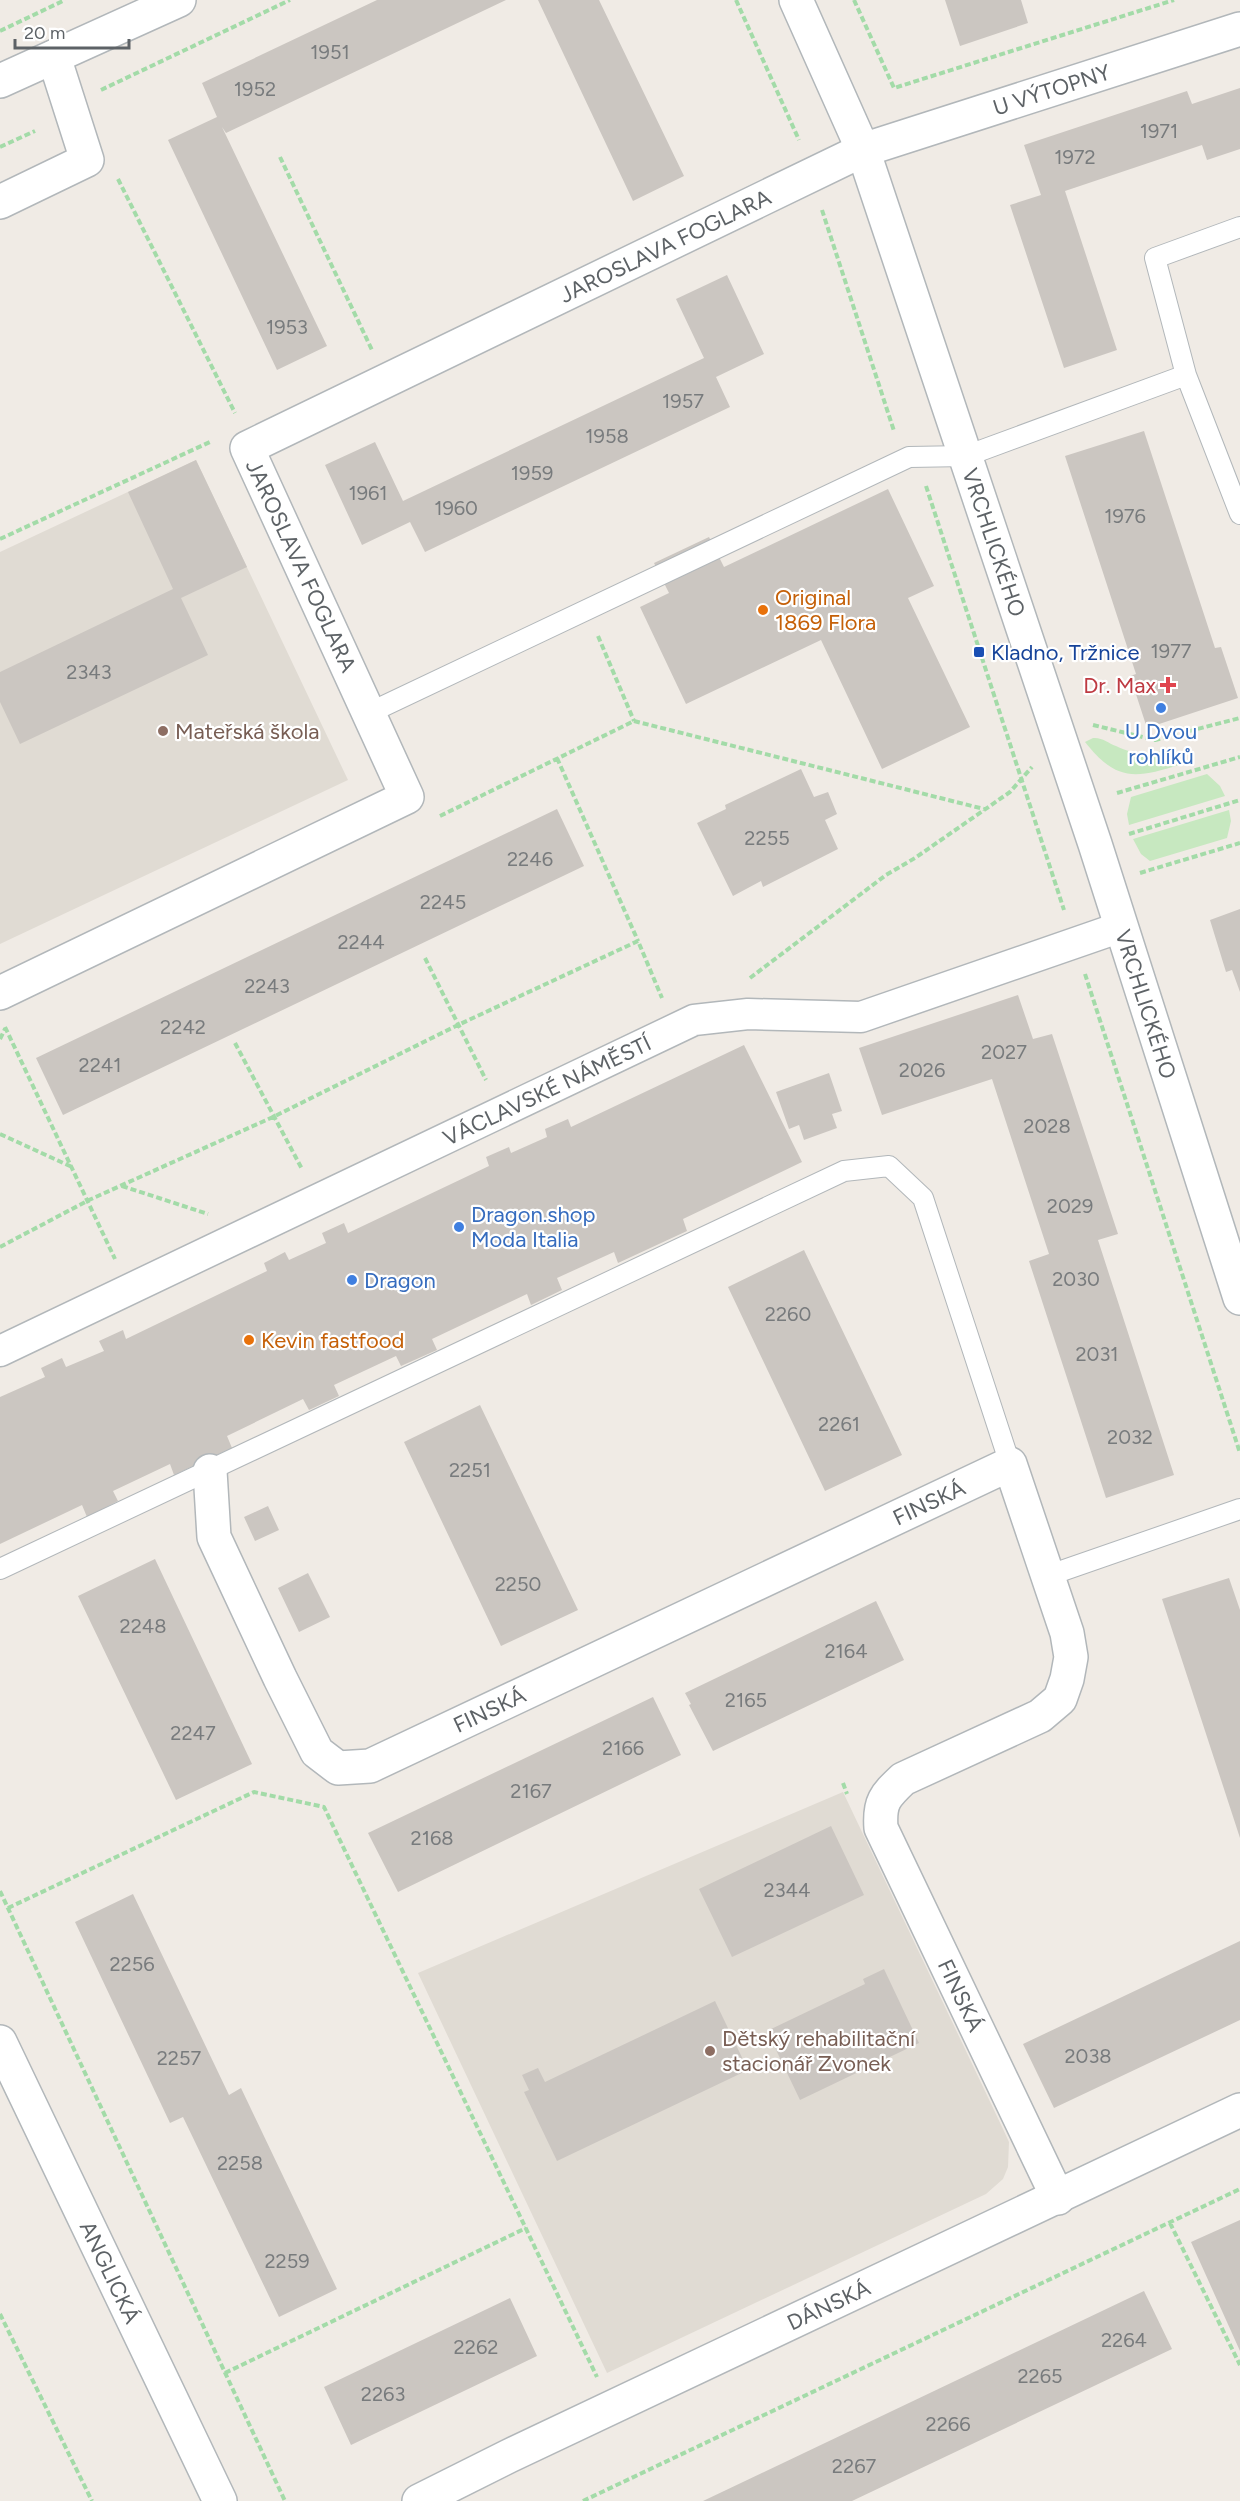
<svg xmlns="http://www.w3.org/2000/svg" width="1240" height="2501" font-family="Figtree,sans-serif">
<rect width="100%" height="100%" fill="#f0ebe5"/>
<!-- education -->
<path fill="#e0dbd3" d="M196,460L348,780L0,944V552Z
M843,1792L1003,2129L1009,2142L1008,2167L1003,2179L986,2194L607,2373L418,1973Z"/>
<!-- green -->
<path fill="#c7e8c0" d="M1093,738C1102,737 1108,743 1116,746C1136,756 1154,754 1174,748L1179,765C1134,779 1116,781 1085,742Z
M1207,774L1220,786L1225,796L1129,825L1127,814L1131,797Z
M1229,810L1231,821L1227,838L1150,861L1141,854L1133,839Z"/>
<!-- building -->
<path fill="#cbc6c1" d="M377,0H506L226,133L222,127L327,346L277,370L168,140L217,117L202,83Z
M538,0H599L684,176L633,201Z
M945,0H1021L1028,23L960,46Z
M1240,88V149L1207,160L1202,145L1065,191L1117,350L1064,368L1010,205L1041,195L1024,145L1187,91L1192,104Z
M727,275L764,354L716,377L730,407L425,552L410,522L362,545L325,465L375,442L403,501L704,358L676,299Z
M1144,431L1215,648L1221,647L1238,698L1147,728L1130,676L1136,674L1065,456Z
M196,460L247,567L181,598L208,655L20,744L0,702V672L173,589L128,492Z
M888,489L934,586L908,598L970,727L882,769L821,640L686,704L640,607L669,593L654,563L709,537L724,567Z
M801,769L814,797L828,792L837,814L825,820L838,849L763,887L761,881L733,896L697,823L726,809L725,805Z
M557,809L584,866L63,1115L36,1058Z
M1240,909V992L1232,970L1226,972L1210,920Z
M1018,995L1033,1039L1052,1034L1118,1234L1098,1240L1174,1475L1106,1498L1029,1261L1049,1254L992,1079L882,1115L859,1048Z
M744,1045L802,1162L683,1219L687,1231L618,1263L614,1252L557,1278L562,1290L531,1305L527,1294L432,1339L437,1350L401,1366L396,1356L334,1385L339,1396L309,1410L303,1399L227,1436L232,1448L174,1475L170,1464L113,1491L118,1501L87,1517L82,1505L0,1544V1397L45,1377L41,1368L62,1358L66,1367L104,1351L99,1341L123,1330L126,1339L267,1271L264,1263L285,1252L289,1260L326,1243L322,1233L344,1223L348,1233L489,1166L486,1157L509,1147L511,1153L547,1137L545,1129L568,1119L571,1127Z
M829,1073L842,1111L832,1114L837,1128L804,1140L799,1125L789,1129L776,1092Z
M804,1250L902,1455L825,1491L728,1287Z
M480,1405L578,1610L501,1646L404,1442Z
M268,1506L279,1530L255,1541L244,1517Z
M155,1559L252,1764L176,1800L78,1596Z
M308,1573L330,1617L299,1632L278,1588Z
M1229,1578L1240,1610V1838L1162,1599Z
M876,1601L904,1660L713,1751L689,1705L691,1704L685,1693Z
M653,1697L681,1755L398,1892L368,1833Z
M831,1826L864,1895L732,1957L699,1889Z
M133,1894L229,2095L241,2088L337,2289L279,2317L183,2117L170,2123L75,1922Z
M1240,1941V2020L1054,2108L1023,2044Z
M884,1969L919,2043L800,2100L767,2031L865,1984L863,1979Z
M715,2001L748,2070L557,2161L524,2092L529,2090L522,2075L538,2068L545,2082Z
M1240,2220V2351L1191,2242Z
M1144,2291L1172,2349L852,2501H703Z
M510,2298L537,2356L351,2445L324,2387Z"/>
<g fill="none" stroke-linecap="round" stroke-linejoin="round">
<!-- service casing -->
<g stroke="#b2b7ba" stroke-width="22">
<path id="service" d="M1186,375L1240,514
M369,713L909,457L966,456L1186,375L1155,258L1240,227
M0,1569L844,1171L889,1166L923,1198L1010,1464
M1047,1576L1240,1509"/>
</g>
<!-- pedestrian casing -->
<g stroke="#b2b7ba" stroke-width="33">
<g id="pedestrian">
<path id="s1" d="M0,1351L694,1020L748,1014L861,1017L1121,927"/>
</g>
</g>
<!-- minor casing -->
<g stroke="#b2b7ba" stroke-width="36">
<g id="minor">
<path id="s2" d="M796,0L863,150L1095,844L1240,1298"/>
<path d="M0,202L87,160L54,57"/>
<path id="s3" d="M0,993L407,797L247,448L863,150L1240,29"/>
<path id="s4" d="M210,1471L214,1537L280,1678L317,1752L338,1768L370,1766L1010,1464L1067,1633L1071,1657L1067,1679L1060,1699L1040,1716L903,1779C885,1796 879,1802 881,1828L1058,2198"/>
<path id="s5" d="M0,2042L220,2501"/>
<path id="s6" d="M419,2501L509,2456L1240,2110"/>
</g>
</g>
<!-- tertiary casing -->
<g stroke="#b2b7ba" stroke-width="36">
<path id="tertiary" d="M0,81L179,0"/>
</g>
<!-- path -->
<path stroke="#a3dba8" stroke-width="4" stroke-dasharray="6 3" stroke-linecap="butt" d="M736,0L799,140
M854,0L894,88L1174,0
M0,31L65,0
M101,90L290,0
M0,147L35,131
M280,157L372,350
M118,179L235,413
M822,210L894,431
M926,486L1064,910
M0,539L212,441
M598,636L634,721
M1093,725L1155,740L1240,718
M557,758L638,941
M1117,793L1240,757
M440,816L634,721L984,809
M1129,834L1240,800
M1140,873L1240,843
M425,958L486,1080
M1085,974L1240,1453
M750,978L886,875L915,858L1010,792L1032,767
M5,1027L115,1259
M0,1039L5,1029
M235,1043L302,1169
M0,1134L72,1167
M122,1186L208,1214
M0,1247L89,1200L273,1117L458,1025L638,941L662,998
M843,1783L847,1794
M0,1891L285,2501
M8,1908L254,1792L324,1807L597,2377
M1170,2223L1240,2365
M0,2314L92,2501
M225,2373L526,2228
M583,2501L1240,2189"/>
<!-- service -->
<use href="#service" stroke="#fff" stroke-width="20"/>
<!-- pedestrian -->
<use href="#pedestrian" stroke="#fff" stroke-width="30"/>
<!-- minor -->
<use href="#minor" stroke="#fff" stroke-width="33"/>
<!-- tertiary -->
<use href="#tertiary" stroke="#fff" stroke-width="33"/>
</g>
<!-- markers -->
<g fill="#e8710a" stroke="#fff" stroke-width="2">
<circle cx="763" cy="610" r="6"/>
<circle cx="249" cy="1340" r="6"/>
</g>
<rect fill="#1a4fb4" stroke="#fff" stroke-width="2" x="973" y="646" width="12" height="12" rx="3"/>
<path fill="#e0444e" stroke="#fff" stroke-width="2" d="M1165 676h6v6h6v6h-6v6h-6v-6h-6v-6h6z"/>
<g fill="#3f7fe0" stroke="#fff" stroke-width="2">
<circle cx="1161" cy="708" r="6"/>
<circle cx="459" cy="1227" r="6"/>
<circle cx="352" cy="1280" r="6"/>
</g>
<g fill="#8d6e63" stroke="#fff" stroke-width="2">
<circle cx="163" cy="731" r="6"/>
<circle cx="710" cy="2051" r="6"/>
</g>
<g text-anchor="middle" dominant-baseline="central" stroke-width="4.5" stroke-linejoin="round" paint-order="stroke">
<!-- number labels -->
<g font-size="20" fill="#787b7d">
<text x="330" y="52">1951</text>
<text x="255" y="89">1952</text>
<text x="1159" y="131">1971</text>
<text x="1075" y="157">1972</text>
<text x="287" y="327">1953</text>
<text x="683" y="401">1957</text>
<text x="607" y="436">1958</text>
<text x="532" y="473">1959</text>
<text x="368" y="493">1961</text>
<text x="456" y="508">1960</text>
<text x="1125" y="516">1976</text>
<text x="1171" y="651">1977</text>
<text x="89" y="672">2343</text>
<text x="767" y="838">2255</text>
<text x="530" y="859">2246</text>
<text x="443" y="902">2245</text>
<text x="361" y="942">2244</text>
<text x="267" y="986">2243</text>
<text x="183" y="1027">2242</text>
<text x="1004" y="1052">2027</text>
<text x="100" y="1065">2241</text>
<text x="922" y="1070">2026</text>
<text x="1047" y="1126">2028</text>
<text x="1070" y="1206">2029</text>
<text x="1076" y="1279">2030</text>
<text x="788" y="1314">2260</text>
<text x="1097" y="1354">2031</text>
<text x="839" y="1424">2261</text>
<text x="1130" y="1437">2032</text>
<text x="470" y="1470">2251</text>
<text x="518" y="1584">2250</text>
<text x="143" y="1626">2248</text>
<text x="846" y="1651">2164</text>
<text x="746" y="1700">2165</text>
<text x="193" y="1733">2247</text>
<text x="623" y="1748">2166</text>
<text x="531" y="1791">2167</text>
<text x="432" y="1838">2168</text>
<text x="787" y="1890">2344</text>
<text x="132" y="1964">2256</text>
<text x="1088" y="2056">2038</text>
<text x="179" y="2058">2257</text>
<text x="240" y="2163">2258</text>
<text x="287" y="2261">2259</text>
<text x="1124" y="2340">2264</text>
<text x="476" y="2347">2262</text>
<text x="1040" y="2376">2265</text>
<text x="383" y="2394">2263</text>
<text x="948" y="2424">2266</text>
<text x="854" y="2466">2267</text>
</g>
<!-- street labels -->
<g font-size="22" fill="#5d6266" stroke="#fff">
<text stroke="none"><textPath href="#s3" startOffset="1718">U VÝTOPNY</textPath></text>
<text stroke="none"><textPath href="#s3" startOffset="1300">JAROSLAVA FOGLARA</textPath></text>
<text stroke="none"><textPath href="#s2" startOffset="578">VRCHLICKÉHO</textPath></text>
<text transform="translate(301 566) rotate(65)">JAROSLAVA FOGLARA</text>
<text stroke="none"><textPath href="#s2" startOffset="1064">VRCHLICKÉHO</textPath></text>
<text stroke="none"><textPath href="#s1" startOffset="606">VÁCLAVSKÉ NÁMĚSTÍ</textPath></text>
<text stroke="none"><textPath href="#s4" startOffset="981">FINSKÁ</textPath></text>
<text stroke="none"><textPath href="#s4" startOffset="495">FINSKÁ</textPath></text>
<text stroke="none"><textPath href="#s4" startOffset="1736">FINSKÁ</textPath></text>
<text stroke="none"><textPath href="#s5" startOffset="255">ANGLICKÁ</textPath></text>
<text stroke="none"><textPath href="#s6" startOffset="454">DÁNSKÁ</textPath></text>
</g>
<!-- food labels -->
<g font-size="22" fill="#c56008" stroke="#fff" text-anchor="start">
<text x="775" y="597">Original<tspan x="775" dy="25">1869 Flora</tspan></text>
<text x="261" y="1340">Kevin fastfood</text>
</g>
<!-- transit labels -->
<g font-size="22" fill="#164399" stroke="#fff" text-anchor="start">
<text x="991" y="652">Kladno, Tržnice</text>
</g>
<!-- health labels -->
<g font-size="22" fill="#be3a42" stroke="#fff" text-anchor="end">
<text x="1156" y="685">Dr. Max</text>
</g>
<!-- education labels -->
<g font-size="22" fill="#785e54" stroke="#fff" text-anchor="start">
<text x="175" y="731">Mateřská škola</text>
<text x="722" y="2038">Dětský rehabilitační<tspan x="722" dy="25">stacionář Zvonek</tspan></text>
</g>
<!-- shop labels -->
<g font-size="22" fill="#366cbe" stroke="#fff" text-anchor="start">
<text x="1161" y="731" text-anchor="middle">U Dvou<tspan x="1161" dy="25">rohlíků</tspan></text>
<text x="471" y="1214">Dragon.shop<tspan x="471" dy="25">Moda Italia</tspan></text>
<text x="364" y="1280">Dragon</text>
</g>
</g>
<!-- scale -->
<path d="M15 39v9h114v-9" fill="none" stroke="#5d6266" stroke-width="3"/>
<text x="24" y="39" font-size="18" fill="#5d6266" stroke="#ffffff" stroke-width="4.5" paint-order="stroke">20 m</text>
</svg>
